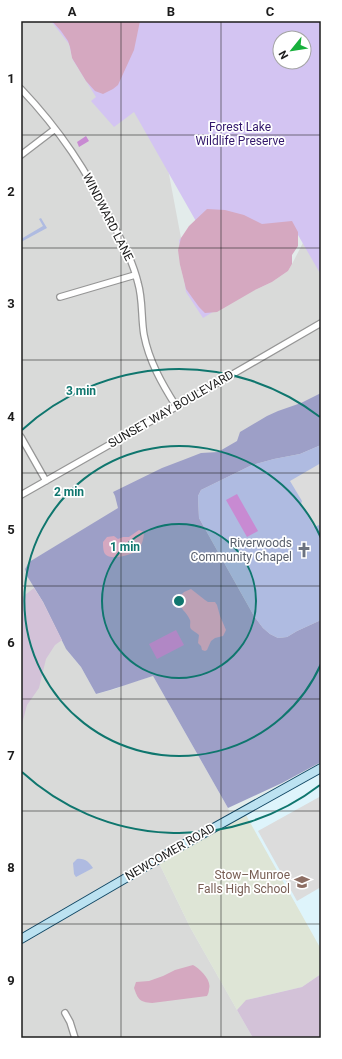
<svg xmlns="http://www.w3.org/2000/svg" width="342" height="1059" font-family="Roboto,sans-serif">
<rect width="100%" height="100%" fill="#e3eceb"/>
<!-- residential -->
<path fill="#d9dad9" d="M21,21H52L68,41L70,47L72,58L78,68L113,89L150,126L168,169L181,238L180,265L186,289L255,290L272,282L288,271L292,264L321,208V398L176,476L29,562L25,569L27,576L43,602L66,649L81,667L96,694L115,689L133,682L153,676L228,808L230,814L56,915L21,939Z
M159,863L190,927L253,1038H21V943Z"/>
<!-- industrial -->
<path fill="#dee5d6" d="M246,815L321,949V974L302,987L247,1000L237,1010L190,927L159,863Z"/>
<!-- education -->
<path fill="#def4fb" d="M321,773V949L246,815Z"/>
<!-- grass -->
<path fill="#afbbe1" d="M41,218L47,228L21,242V239L43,226L39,219Z
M321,445V620L297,631L287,637L278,638L270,634L263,628L254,616L199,518L198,496L201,490L252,465L274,459L300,454Z
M77,859C85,858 89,862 93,868L76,877L74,874L73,863Z"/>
<!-- forest -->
<path fill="#9d9fc7" d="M321,393V445L300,454L274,459L252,465L201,490L198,496L199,518L254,616L263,628L270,634L278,638L287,637L297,631L321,620V762L282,783L228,808L153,676C133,682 115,689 96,694L81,667L66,649L43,602L27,576L25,569L29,562L118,508L115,496L113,492L162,468L183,460L201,453L218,452L237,441L240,432L267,416L278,411L301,403Z"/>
<!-- wetland -->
<path fill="#d3c2d8" d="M34,588L43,602L62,640L55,645L46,659L39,688L27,705L21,728V598Z
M321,974V1038H253L237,1010L246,1000L302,987Z"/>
<!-- park -->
<path fill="#d3c4f2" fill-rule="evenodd" d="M51,21H320L321,24V275L298,235L292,239L290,265L203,318L186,292L179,240L197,223L134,112L114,127L91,101L96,97L73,60L69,44ZM280,38H304V62H280Z"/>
<!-- pitch -->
<path fill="#c88ad2" d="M86,136L89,141L79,147L77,142Z
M237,494L258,531L247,537L226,500Z
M176,630L184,645L157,659L149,644Z"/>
<!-- parking -->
<path fill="#dcdcdc" d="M321,463V528L319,525L314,527L301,504L302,501L290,481Z
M321,796V887L297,901L258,831Z"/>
<!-- water -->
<path fill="#d5a8c0" d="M52,21H140L134,50L118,85L113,89L103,94L95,91L86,81L72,58L70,47L68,41L61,31Z
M207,209L225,210L244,215L262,224L292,221L298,232V246L292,255V264L288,271L272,282L255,290L217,312L205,313L199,307L186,289L180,265L178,250L181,238L189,226Z
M139,530L144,532C144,537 142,546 138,550C132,555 111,561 105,554C103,551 103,545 103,542L107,537L114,536L118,539L123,537H129Z
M191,589L205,600L208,602H215L217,605L220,616L226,630L223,636L215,638L211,641L207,650L205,651L202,650L201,646L198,643L199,635C197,633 193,631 191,629C189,626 191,623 190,620C186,610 178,610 180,596L184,592Z
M193,965C200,969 212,980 209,989C209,992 208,994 207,996L152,1003C139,1002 138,999 134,988L136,982L149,981L163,976L175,970Z"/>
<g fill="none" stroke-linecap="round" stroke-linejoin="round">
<!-- street casing -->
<g stroke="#969696" stroke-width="8">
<path id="street" d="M21,89C60,130 87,171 112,222C122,241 133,262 138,283C143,300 141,318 144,335C149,361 162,384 176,406
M21,155L55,129
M60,297L135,275
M21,437L46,481
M21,495L195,396L321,323
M65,1013L70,1022L75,1038"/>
</g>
<!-- secondary casing -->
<g stroke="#124865" stroke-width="10">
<path id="secondary" d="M21,939L174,850L321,768"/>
</g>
<!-- street -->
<use href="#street" stroke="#fff" stroke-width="5.5"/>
<!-- secondary -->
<use href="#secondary" stroke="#bce2f1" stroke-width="8"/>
</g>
<!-- grid -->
<path fill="none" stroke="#1c1c1c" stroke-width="1" stroke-opacity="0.55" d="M121,21V1038M221,21V1038M21,135H321M21,248H321M21,360H321M21,473H321M21,586H321M21,699H321M21,811H321M21,924H321"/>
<!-- distance rings -->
<circle cx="179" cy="601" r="77" fill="#0f766e" fill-opacity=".12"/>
<g fill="none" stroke="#0f766e" stroke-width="2">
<circle cx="179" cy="601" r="77"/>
<path d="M321 664A155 155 0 1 1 321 538"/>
<path d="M320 785A232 232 0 0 1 22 772M22 430A232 232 0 0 1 320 417"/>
</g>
<!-- icons -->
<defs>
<g id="church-bare" transform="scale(1.2)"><path d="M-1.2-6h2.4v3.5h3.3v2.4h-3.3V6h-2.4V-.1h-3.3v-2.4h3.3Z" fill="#6b7280" stroke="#fff" stroke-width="2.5" paint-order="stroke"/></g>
<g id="school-bare" transform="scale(1.2)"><path d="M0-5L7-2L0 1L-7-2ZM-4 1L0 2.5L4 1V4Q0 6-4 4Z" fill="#8d6e63" stroke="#fff" stroke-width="2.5" paint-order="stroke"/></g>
</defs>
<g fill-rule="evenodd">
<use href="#church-bare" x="304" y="550"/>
<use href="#school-bare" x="302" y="882"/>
</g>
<g text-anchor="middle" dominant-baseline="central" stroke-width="3.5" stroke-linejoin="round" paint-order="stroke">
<!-- park labels -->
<g font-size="12" fill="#33186c" stroke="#fff">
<text x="240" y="127">Forest Lake<tspan x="240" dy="14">Wildlife Preserve</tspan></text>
</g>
<!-- street labels -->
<g font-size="12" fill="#1c1c1c" stroke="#fff">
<text transform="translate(108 217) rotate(63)">WINDWARD LANE</text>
<text transform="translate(171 409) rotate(-30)">SUNSET WAY BOULEVARD</text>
<text transform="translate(170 852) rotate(-30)">NEWCOMER ROAD</text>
</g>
<!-- worship labels -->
<g font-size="12" fill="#5b616d" stroke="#fff" text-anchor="end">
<text x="292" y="543">Riverwoods<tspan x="292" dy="14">Community Chapel</tspan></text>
</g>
<!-- education labels -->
<g font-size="12" fill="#785e54" stroke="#fff" text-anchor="end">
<text x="290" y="875">Stow–Munroe<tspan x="290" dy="14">Falls High School</tspan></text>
</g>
</g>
<circle cx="179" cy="601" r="6" fill="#0f766e" stroke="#fff" stroke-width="2"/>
<g font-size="12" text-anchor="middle" font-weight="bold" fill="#0f766e" stroke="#fff" stroke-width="3.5" stroke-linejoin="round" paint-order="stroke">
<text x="81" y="395">3 min</text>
<text x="69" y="496">2 min</text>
<text x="125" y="551">1 min</text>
</g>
<!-- border -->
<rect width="342" height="1059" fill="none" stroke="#ffffff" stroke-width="44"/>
<!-- north arrow -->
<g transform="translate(292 50) rotate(240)"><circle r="19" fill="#ffffff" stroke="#a4a4a4"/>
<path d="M0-3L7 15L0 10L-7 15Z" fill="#18b03c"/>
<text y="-6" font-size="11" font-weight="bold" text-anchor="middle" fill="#1c1c1c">N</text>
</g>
<rect x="22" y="22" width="298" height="1015" fill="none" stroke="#1c1c1c" stroke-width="1.5"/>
<g font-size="13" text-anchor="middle" font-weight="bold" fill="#1c1c1c">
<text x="72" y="16">A</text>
<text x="171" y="16">B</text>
<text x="270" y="16">C</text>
<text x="11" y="83">1</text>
<text x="11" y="196">2</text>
<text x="11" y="308">3</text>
<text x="11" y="421">4</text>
<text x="11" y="534">5</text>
<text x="11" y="647">6</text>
<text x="11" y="760">7</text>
<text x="11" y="872">8</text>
<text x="11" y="985">9</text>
</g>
</svg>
